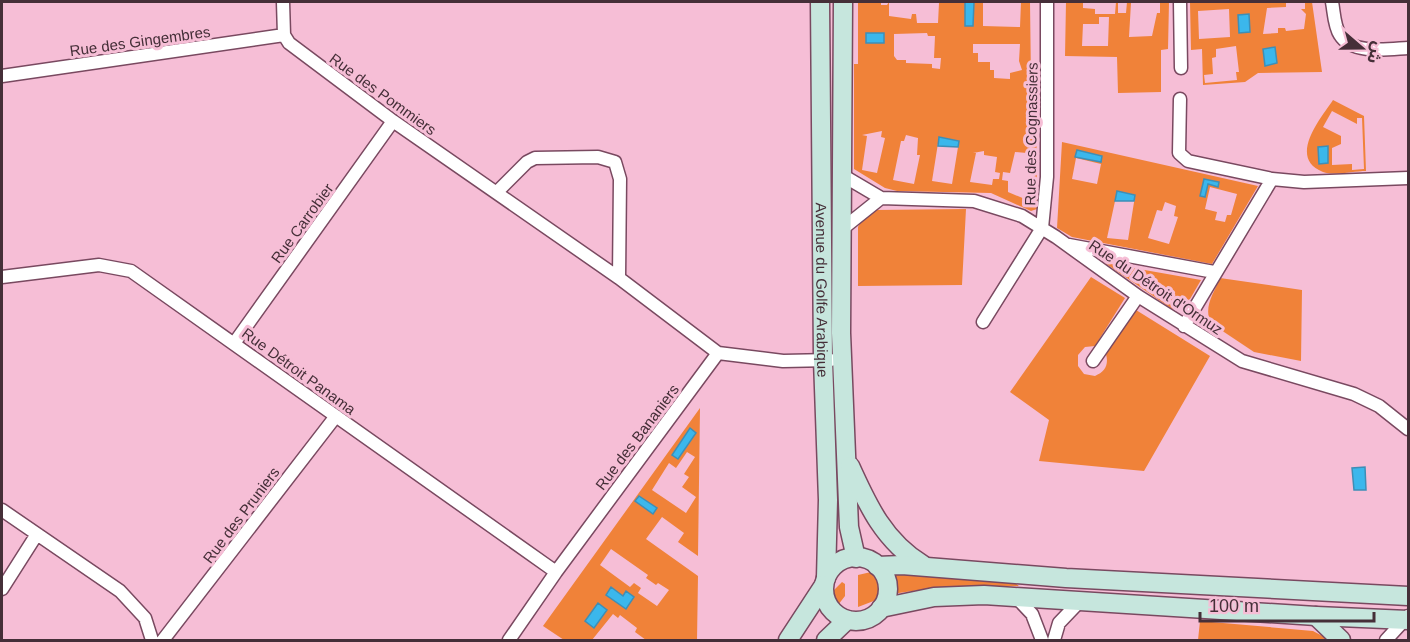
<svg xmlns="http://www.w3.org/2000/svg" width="1410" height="642" font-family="Helvetica,'Noto Sans Arabic',sans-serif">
<rect width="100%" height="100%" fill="#f6bed6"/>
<!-- green -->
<path fill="#f08239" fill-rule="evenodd" d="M858,2H881V5H887L889,2V16L911,19L912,14H916L917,23H938L939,3L936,2H965V26H973L974,2H983V26L1020,27L1021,2H1030L1031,82L1036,83L1037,209L1031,211L991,193L897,191L885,188L854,169V64H858ZM927,33L928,36H935L934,58H941L940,69L932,68V64L906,63V60H897L894,56V34ZM973,44H1020L1019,61L1022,70L1010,73V79L994,78V70H990V62H978V53H973ZM882,131L881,137L885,138L877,173L862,170L867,136L862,135ZM906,135L918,138L917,155H920L914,184L893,180L901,141H904ZM939,137L959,141L952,184L932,181ZM984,151V155L997,157L995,172L1000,173L999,179H993L992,185L970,182L976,153H973ZM1015,152L1027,153L1032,202L1008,192V181L1002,180L1003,172L1010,173Z
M1066,2H1083V8L1095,9V14H1115L1116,2H1118V13H1126L1127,2H1138L1131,3L1129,37L1152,36L1157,13H1160V2H1158H1169L1168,49L1161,50V92L1118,93L1117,57L1065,56ZM1099,17H1109L1108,46H1082L1083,24H1099Z
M1190,2H1295H1286V7L1267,8L1263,34L1278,33V28H1285L1286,31L1304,29L1306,14L1301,9H1305V2H1312L1322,72L1258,73L1245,82L1203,85L1202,49L1191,50ZM1229,9L1230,37L1199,39L1198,11ZM1236,46L1239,72H1236L1237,80L1205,83L1204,75L1213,74L1212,58L1216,57V49Z
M1333,100L1364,116L1366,171C1354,171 1334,176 1323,172C1287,158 1321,118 1333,100ZM1332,111L1357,124V118H1362L1364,169L1352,170V164L1332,165V148L1341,144V136L1323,127Z
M1062,142L1258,186L1212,264L1072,237L1057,228ZM1076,158L1101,164L1097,184L1072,179ZM1210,187L1237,194L1231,215H1227L1225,222L1215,220L1217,212L1205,209ZM1117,192L1135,196L1128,240L1107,238ZM1165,202L1176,206L1174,216L1178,217L1169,244L1148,238L1157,210L1162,211Z
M966,209L962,285L858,286V227L862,219L875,210Z
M1105,263L1201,280L1190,299L1172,309Z
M1091,277L1125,298L1095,346L1085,347L1078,355V366L1084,374L1095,376C1105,372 1109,365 1106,354L1136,310L1210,356L1144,471L1039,461L1049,420L1010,392Z
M1220,278L1302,290L1301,361L1254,352L1212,324C1202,309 1214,293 1220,278Z
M700,408L698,556L678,542L684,533L662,517L646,539L698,576L697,640H646L635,632L637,628L620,615L618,618L613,614L592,640H564L543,626ZM690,429L696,433L678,459L672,455ZM687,452L695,457L684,474L689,477L682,487L696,497L686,513L652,490L669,463L676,468ZM611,549L648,575L646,578L656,585L658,583L669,590L657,606L638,593L641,588L634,583L630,587L600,565Z
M871,572L1015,583L1019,586L926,589L892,594L858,607V575Z
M842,582L845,584V596L838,605L832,602V592Z
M1200,621L1313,631L1330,640H1198Z"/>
<!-- water -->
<path fill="#3bb7ec" stroke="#3e8eb6" stroke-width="1.5" d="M965,2H974L973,26H965Z
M1249,14L1250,32L1239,33L1238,15Z
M866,33H884V43H866Z
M1275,47L1277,63L1265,66L1263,49Z
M939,137L959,141L958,147L938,146Z
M1328,146V163L1319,164L1318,147Z
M1077,150L1102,156L1101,162L1075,157Z
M1204,179L1219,182L1218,187L1208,184L1205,197L1200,196Z
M1117,191L1135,195L1134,201H1115Z
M690,428L696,433L678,459L672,455Z
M1365,467L1366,490H1354L1352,468Z
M639,496L657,508L653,514L635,501Z
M611,587L623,596L626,591L634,597L626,609L606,595Z
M598,603L607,610L594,628L585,621Z"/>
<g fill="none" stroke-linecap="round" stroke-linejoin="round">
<!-- street casing -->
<g stroke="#794960" stroke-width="15">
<path id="street" d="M283,2L284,35L289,43L393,121L619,278L718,353L783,361L831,360
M1180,2L1181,68
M1332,2C1334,12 1334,26 1340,35C1352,55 1389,49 1408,48
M2,76L284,35
M1180,99L1179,153L1188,161L1272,179L1304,182L1408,178
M842,175L881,198L974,201L1022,216L1056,237L1138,296L1242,361L1354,394L1379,406L1408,429
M497,192L527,162L535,158L598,157L615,162L620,179L619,278
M841,230L881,198
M1069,245L1214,272
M2,277L99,265L131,271L556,572
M983,322L1042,228L1047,177V2
M1184,326L1272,179
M235,342L393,121
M1093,361L1138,296
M2,510L120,591L145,618L152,640
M2,589L37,534
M1016,597L1032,614L1042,640
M163,640L336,416
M509,640L556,572L718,353
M1054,640L1059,623L1080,601
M1386,640L1408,616"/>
</g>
<!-- secondary casing -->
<g stroke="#794960" stroke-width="21">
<g id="secondary">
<path id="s1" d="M820,2L823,360L828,500L826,578"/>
<path d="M843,2L841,333L849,527L856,558"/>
<path d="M850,466C868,506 884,541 923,565"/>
<circle cx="856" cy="589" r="32"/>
<path d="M877,566L902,565L1066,578L1408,596"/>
<path d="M881,608L934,597L984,595L1316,616L1408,620"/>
<path d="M1316,616L1341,640"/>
<path d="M788,640L824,585"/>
<path d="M826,640L847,620"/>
</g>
</g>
<!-- street -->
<use href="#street" stroke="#fff" stroke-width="12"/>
<!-- secondary -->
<use href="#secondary" stroke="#c6e6dd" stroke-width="18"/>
</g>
<g text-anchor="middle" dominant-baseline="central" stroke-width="6" stroke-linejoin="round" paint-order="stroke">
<!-- street labels -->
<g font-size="15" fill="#452f38" stroke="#f6bed6">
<text transform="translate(140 41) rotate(-8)">Rue des Gingembres</text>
<text transform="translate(383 94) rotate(36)">Rue des Pommiers</text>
<text transform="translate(1031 134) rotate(-89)">Rue des Cognassiers</text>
<text transform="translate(302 223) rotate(-54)">Rue Carrobier</text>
<text transform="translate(1156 287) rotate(34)">Rue du Détroit d'Ormuz</text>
<text stroke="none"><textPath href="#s1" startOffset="288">Avenue du Golfe Arabique</textPath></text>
<text transform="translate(299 371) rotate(36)">Rue Détroit Panama</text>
<text transform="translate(637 437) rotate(-53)">Rue des Bananiers</text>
<text transform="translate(241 515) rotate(-53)">Rue des Pruniers</text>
</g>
</g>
<!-- border -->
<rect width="1410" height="642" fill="none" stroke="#452f38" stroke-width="6"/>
<!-- north arrow -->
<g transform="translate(1362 48) rotate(110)" stroke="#f6bed6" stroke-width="4.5" paint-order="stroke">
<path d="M0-4.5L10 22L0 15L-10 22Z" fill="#452f38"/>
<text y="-9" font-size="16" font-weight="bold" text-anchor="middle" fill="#452f38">ش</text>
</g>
<!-- scale -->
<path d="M1200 612v9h174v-9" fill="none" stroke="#452f38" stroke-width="3"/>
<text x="1209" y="612" font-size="18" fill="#452f38" stroke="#f6bed6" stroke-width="4.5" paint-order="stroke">100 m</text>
</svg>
